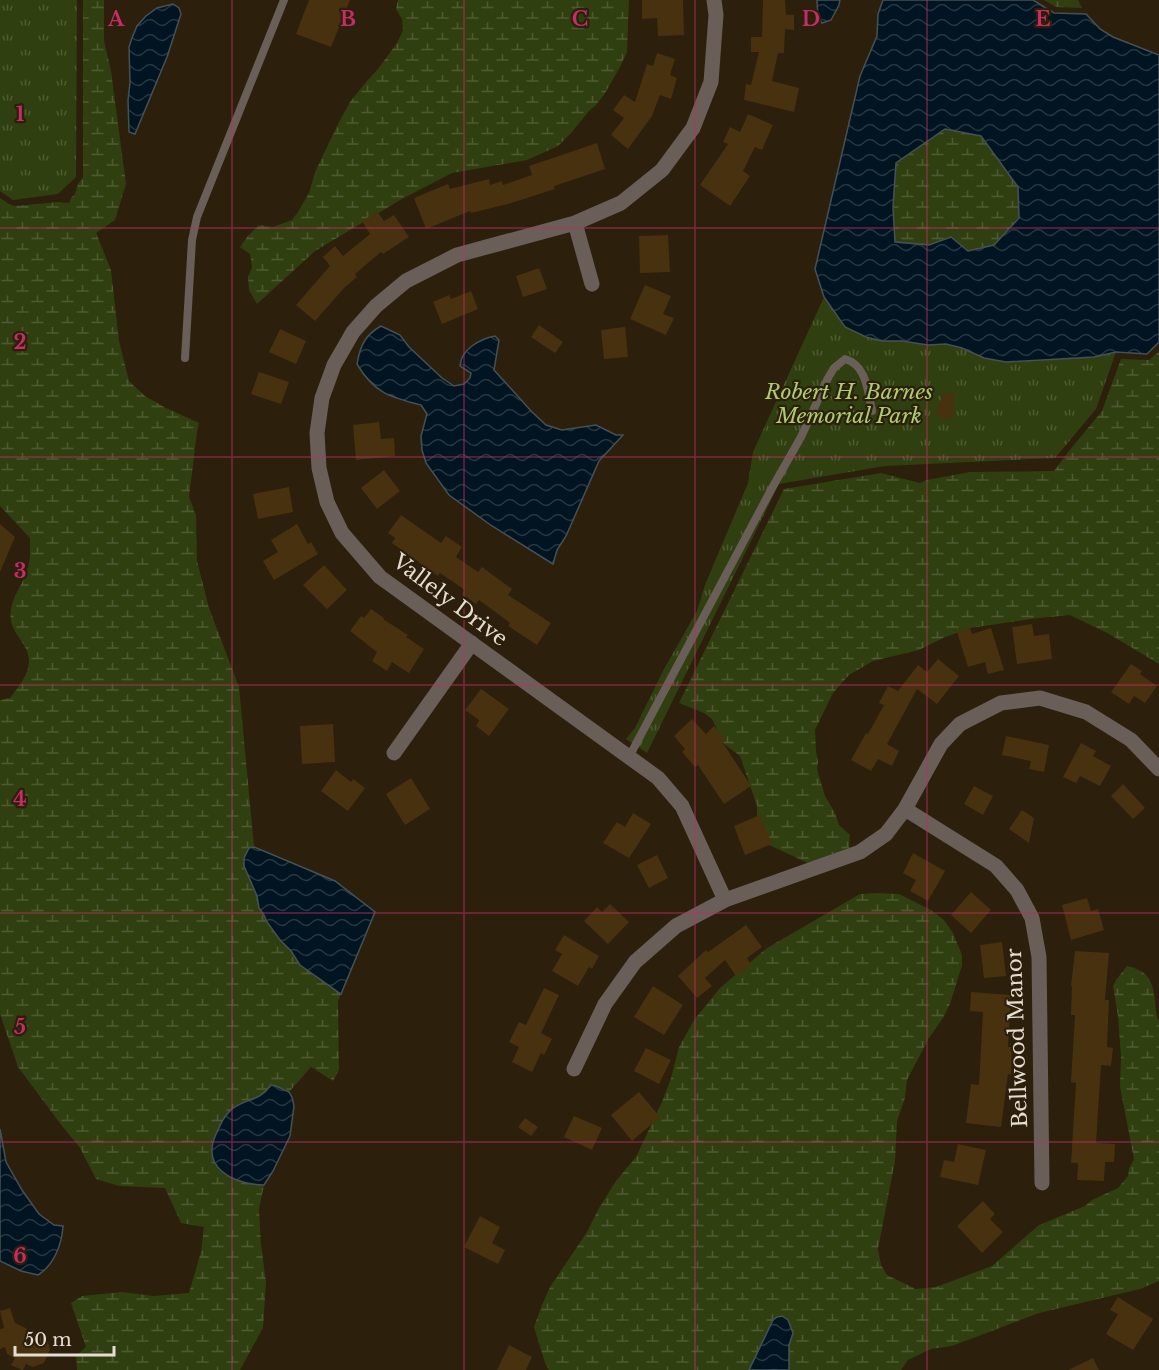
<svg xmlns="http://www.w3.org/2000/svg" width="1159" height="1370" font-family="'Libre Baskerville',serif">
<defs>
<pattern id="wetland-marsh" width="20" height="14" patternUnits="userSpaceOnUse" patternTransform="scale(1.5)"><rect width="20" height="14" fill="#303f10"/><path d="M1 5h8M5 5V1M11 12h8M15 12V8" fill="none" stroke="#4e5a32"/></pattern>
<pattern id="park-tufts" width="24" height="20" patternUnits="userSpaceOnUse" patternTransform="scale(1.5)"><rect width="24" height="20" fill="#303f10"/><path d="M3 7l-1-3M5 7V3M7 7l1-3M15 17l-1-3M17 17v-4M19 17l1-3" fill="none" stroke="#4e5a32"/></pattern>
<pattern id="water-waves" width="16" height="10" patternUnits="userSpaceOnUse" patternTransform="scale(1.5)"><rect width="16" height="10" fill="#001521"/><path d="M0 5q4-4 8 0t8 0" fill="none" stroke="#253740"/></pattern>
</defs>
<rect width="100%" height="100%" fill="#2c1f0c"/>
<!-- wetland -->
<path fill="url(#wetland-marsh)" d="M83,0H104V41L111,71L126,184L115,220L96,233L111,270L119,341L129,381L145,396L166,408L199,423L197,432L189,497L196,515L197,561L209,608L239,687L254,847L249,849L253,884L257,896L259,908L264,915L267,922L280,940L291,951L300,965L341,994L338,1001L339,1070L333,1081L311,1067L289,1092L276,1086L223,1120L212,1142L251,1184L264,1185L259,1209L261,1245L266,1282L263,1328L240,1370H77L76,1356L86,1347L71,1303L82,1296L122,1292L154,1296L189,1293L201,1252L204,1227L181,1223L165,1188L119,1186L96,1179L80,1148L59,1122L18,1067L0,1014V700L10,698C18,687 29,675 29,661C29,641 7,634 11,609C13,595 23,584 27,571C31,561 30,548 30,538L0,506V198L9,204L14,206L59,202L69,203L71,198L75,194L78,184L83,177Z
M398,0H629L627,52L620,67L604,95L595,106L589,111L572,132L558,146L527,160L452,173L402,199L315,251L257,304L249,290L248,277L252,267L250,254L240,247L248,236L259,225L273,227L292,220L298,212L309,193L315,172L340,120L350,102L366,82L378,69L397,43L403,30L402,19L396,9Z
M1044,0H1078L1082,8L1056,7Z
M945,129L981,136L1018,187L1019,218L994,245L968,251L951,238L929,245L895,242L893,207L896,163Z
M1159,351V664L1109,634L1070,615L1038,618L970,628L943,638L919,650L873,661L849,675L833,693L815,730L816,751L818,762L817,769L825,796L835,813L839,825L850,835L849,848L808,863L769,845L757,817V806L740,756L724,744L712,719L704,713L679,703L784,489L881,473L920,483L927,480L970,472L1054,471L1069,451L1102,411L1121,359L1149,360Z
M878,893L899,894L931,910L944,920L953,933L962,955V965L950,1004L943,1018L929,1038L907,1080L905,1098L897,1121L895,1161L878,1249L881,1265L887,1275L916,1289L936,1287L992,1266L1039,1225L1085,1206L1092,1200L1118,1188L1128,1176L1129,1169L1134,1159L1120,1087L1121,1057L1118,1016L1113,986L1116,980L1127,966C1157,972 1153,992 1157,1017L1159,1020V1281L1140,1289L1039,1313L952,1346L931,1349L908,1360L901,1370H789V1345L793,1333L788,1320H773L749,1370H549L545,1363L534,1327L542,1305L550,1287L587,1232L599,1208L616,1181L636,1157L662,1102L671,1078L679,1047L694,1020L720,988L767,948L860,894Z"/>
<!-- park -->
<path fill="url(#park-tufts)" d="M0,0H77L76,177L58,194L13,200L0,191Z
M824,297L845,327L866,337L882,341H902L928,345L946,344L962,348L984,358L1006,362L1094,357L1116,352L1096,409L1055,458L885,466L779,484L647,753L626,739L635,728L664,669L697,611L705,585L748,483L753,452Z"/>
<!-- water -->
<path fill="url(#water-waves)" stroke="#455156" stroke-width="1.5" fill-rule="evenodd" d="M817,0H840L839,5L831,20L822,23L818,17Z
M883,0H1033L1054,13L1086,14L1100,29L1113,37L1159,55V342L1147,354L1116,352L1094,357L1006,362L984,358L962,348L946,344L928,345L902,341H882L866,337L845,327L824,297L815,269L860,76L877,36L878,14ZM945,129L981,136L1018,187L1019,218L994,245L968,251L951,237L929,245L895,242L893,207L896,163Z
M173,4L179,8L181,14L167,57L135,134L129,132L128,100L130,83L129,47L132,38L137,26L146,16L157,8Z
M381,326L400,335L409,347L442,378L454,386L464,384L470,378L471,373L460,366C461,349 480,339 495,336L499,340L494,370L532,412L546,425L562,430L596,425L616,435H623L599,461L566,536L557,550L553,564L492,526L449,495L426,463L422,450L421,436L427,414L421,405C390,397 374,393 357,364C360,346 365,335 381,326Z
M254,847L335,881L375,912L341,994L300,965L291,951L280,940L267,922L264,915L259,908L257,896L244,866V858L249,848Z
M271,1085L276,1086L289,1092L292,1097L294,1106L290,1136L273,1171L264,1185C233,1184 199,1168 217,1132C221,1123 224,1116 232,1109C246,1098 259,1102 271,1085Z
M0,1129L6,1162L22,1190L39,1214L54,1225L63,1226C62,1244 54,1265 38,1275L21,1271L0,1261Z
M782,1316L788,1320L793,1333L789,1345V1370H749L773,1320L777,1317Z"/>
<!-- building -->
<path fill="#48310f" d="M309,0H350L331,47L296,34Z
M642,0H683L684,35L658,36L657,18L642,19Z
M763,0H785L786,15H794V30L785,29L784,53H778L772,81L799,88L794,112L744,100L746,84L751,85L759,52H751V37H762Z
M657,53L675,59L670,75L677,78L671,99L660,95L652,116L628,149L611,135L624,118L613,110L624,95L635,102L647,64L653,66Z
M748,114L773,125L762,150L755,147L743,171L750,176L730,206L700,185L728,144L723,142L730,127L740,132Z
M597,143L605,169L554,186L555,189L508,204L471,213L470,211L426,229L414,198L448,184L450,189L489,179L490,185L502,181L503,185L532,175L529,166Z
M377,211L384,221L394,215L409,237L383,254L381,252L355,274L357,277L344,288L315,321L296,305L330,266L323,257L335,246L343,256L370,234L362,221Z
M668,235L670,272L640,273L639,236Z
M539,268L547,289L523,297L516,276Z
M645,285L671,296L663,314L674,318L666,335L630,319Z
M471,291L478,309L442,324L433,302L449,295L451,299Z
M539,325L563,342L555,353L531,337Z
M625,327L628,357L604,359L601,330Z
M280,329L306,341L296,364L269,352Z
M259,372L289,382L281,404L251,394Z
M942,393L954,394L953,419H942V416L935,414L940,403Z
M379,422L381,439L394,438L395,456L356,460L353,425Z
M384,470L400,491L377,509L361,488Z
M289,487L293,512L258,519L253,494Z
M401,515L441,543L446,536L462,547L456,557L478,572L482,567L512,589L508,595L551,623L537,645L508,626L510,623L479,600L476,604L462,594L465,590L440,573L438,576L392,543L395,538L388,533Z
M0,524L15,537L0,572Z
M297,524L308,544L311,542L318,554L274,580L263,561L278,552L271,540Z
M324,565L347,590L327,609L303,585Z
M371,609L384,618L383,619L408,635L406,637L424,649L409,673L392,662L387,671L372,661L377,652L350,631L361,616L364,618Z
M1032,624L1034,636L1049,634L1052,659L1017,664L1012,627Z
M970,628L972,634L991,628L1004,670L988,674L985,662L968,667L957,632Z
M938,659L959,676L937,704L917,689L887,744L899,751L892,766L878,759L871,771L851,760L866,733L868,734L884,705L879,703L888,686L898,691L918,665L927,672Z
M1131,664L1142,671L1140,674L1157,686L1145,703L1134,696L1129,704L1111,692Z
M481,689L509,709L489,736L476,726L479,720L465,710Z
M692,719L706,734L714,726L726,740L723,743L751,786L724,804L698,765L695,767L682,752L685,749L674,736Z
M333,724L335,762L302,764L300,726Z
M1006,736L1049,745L1044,772L1029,769L1031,761L1002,755Z
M1081,743L1096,751L1093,756L1111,766L1100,786L1080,776L1076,783L1063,777Z
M336,770L351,782L353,779L365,788L348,811L321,791Z
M411,778L430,809L405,825L386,794Z
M1123,784L1145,808L1133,819L1111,796Z
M974,786L993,796L983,815L964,804Z
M1022,810L1034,818L1029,843L1009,829Z
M633,813L651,824L629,858L603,843L617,822L625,827Z
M760,815L772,844L745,855L734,826Z
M913,853L945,871L928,901L910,891L916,880L903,873Z
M657,855L668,878L649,888L637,865Z
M971,892L991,910L971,933L951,915Z
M1087,898L1091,911L1098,909L1104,930L1071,940L1062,905Z
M610,904L629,922L608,944L584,921L597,907L602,912Z
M746,925L762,947L747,958L751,965L736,976L725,960L705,978L712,986L697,998L678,976L706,950L708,952Z
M564,935L599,956L592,969L589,967L578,986L552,971L562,954L555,950Z
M1002,942L1006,976L984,978L980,945Z
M1075,951L1109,953L1105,1000H1109L1107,1047L1113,1048L1111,1066L1101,1065L1096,1143L1115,1144L1114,1162H1105L1104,1181L1077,1180L1078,1163H1071L1076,1083L1071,1082L1075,1015H1071L1072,986H1071Z
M653,986L683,1005L664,1035L634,1017Z
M544,988L559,995L541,1033L552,1039L544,1055L541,1053L532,1072L512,1062L519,1047L509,1042L519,1022L526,1025Z
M971,992L1011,995L1008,1047H1012L1011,1075L1008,1074L1001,1127L966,1123L971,1084L979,1085L983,1012L970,1011Z
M646,1048L671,1060L659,1084L634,1071Z
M639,1092L660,1117L632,1141L611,1115Z
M574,1116L602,1128L592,1150L564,1137Z
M525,1118L538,1127L531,1136L518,1127Z
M958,1144L986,1150L978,1185L940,1177L944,1160L954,1162Z
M983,1201L995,1214L990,1219L1003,1232L982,1253L957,1226Z
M480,1216L500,1227L492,1243L505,1250L498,1264L464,1247Z
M1118,1297L1153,1319L1133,1350L1106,1334L1118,1314L1110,1310Z
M10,1308L15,1323L47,1338L50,1349L44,1363L33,1367L26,1364L23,1370H22L11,1365L15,1358L7,1354L5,1347L0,1349V1329L4,1328L0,1311Z
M509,1345L532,1357L526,1370H497Z
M1093,1358L1099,1370H1068Z"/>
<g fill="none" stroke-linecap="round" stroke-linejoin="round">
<!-- service -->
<path stroke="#695e58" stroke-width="8" d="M185,358L192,240L197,217L284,0
M629,757L772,488L801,437L828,378L834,368L845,359C867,365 868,393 872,411"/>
<!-- minor -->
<path stroke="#695e58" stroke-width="15" d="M714,0L716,15L711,82L693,128L662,170L621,203L575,223L457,255L406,281L376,306L353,332L334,365L322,398L317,433L319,468L327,502L342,533L380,577L658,778L682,806L725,900
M575,223L592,284
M394,753L472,643
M905,809L996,866L1017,890L1032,918L1039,957L1042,1183
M574,1069L605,1004L635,962L676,926L725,900L860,852L886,834L905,809L941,744L960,724L1001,703L1040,698L1086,712L1131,740L1159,769"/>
</g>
<!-- grid -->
<path fill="none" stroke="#c62c67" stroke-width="1.5" stroke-opacity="0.55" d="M232,0V1370M464,0V1370M695,0V1370M927,0V1370M0,228H1159M0,457H1159M0,685H1159M0,913H1159M0,1142H1159"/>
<g text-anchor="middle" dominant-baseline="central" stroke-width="4.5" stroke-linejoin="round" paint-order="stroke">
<!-- park labels -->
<g font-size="21" font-style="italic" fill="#accc6e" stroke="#2c1f0c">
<text x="849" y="392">Robert H. Barnes<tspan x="849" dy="24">Memorial Park</tspan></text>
</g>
<!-- street labels -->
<g font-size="21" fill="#e6ddd1" stroke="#2c1f0c">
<text transform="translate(450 600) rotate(37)">Vallely Drive</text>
<text transform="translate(1017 1038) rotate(-92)">Bellwood Manor</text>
</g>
</g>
<g font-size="20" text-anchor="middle" font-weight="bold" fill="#c62c67" stroke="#2c1f0c" stroke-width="4.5" stroke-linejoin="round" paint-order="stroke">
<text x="116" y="26">A</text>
<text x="348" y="26">B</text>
<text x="580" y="26">C</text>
<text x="811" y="26">D</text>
<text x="1043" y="26">E</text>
<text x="20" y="121">1</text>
<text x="20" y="349">2</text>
<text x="20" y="578">3</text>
<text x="20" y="806">4</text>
<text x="20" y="1034">5</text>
<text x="20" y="1263">6</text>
</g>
<!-- scale -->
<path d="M15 1346v9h99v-9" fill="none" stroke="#e6ddd1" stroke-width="3"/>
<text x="24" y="1346" font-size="18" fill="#e6ddd1" stroke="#2c1f0c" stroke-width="4.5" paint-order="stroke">50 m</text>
</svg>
